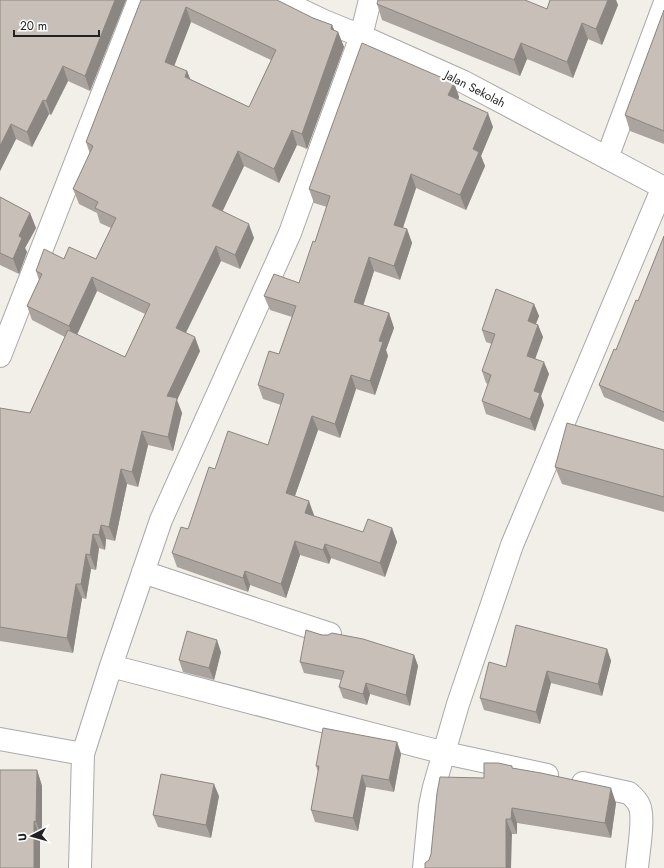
<svg xmlns="http://www.w3.org/2000/svg" width="664" height="868" font-family="Jost,sans-serif">
<rect width="100%" height="100%" fill="#f2efe9"/>
<g fill="none" stroke-linecap="round" stroke-linejoin="round">
<!-- street casing -->
<g stroke="#a9a9a9" stroke-width="24">
<path id="street" d="M280,0L324,21L361,36L464,82L664,188
M607,158L664,5
M0,356L139,0
M143,572L330,634
M111,666L445,753L547,775
M0,739L83,754
M583,783L629,793C633,797 637,800 639,805C645,816 638,854 637,868
M80,868L83,754L111,666L161,520L290,233L361,36L370,0
M424,868L430,806L434,787L458,704L512,545L663,187"/>
</g>
<!-- street -->
<use href="#street" stroke="#fff" stroke-width="22"/>
</g>
<!-- wall -->
<path fill="#aba49e" fill-rule="evenodd" d="M0,0H126L90,91L68,81L51,115L49,114L32,147L16,139L0,171Z
M141,0L313,18L332,25L334,30L338,32L344,47L307,149L297,145L279,183L244,166L222,211L254,238L240,269L221,261L186,333L200,351L177,400L182,413L173,451L148,445L138,487L127,484L115,541L106,539L105,550L99,548L96,570L91,569L86,599L82,598L73,653L0,641V408L30,413L65,337L32,320L27,306L39,280L36,271L64,259H96L111,228L100,223L97,213L79,204L73,189L90,154L86,142ZM191,22L271,60L249,107L190,79L187,71L174,66ZM97,291L145,314L125,357L77,335Z
M550,0H616L618,5L602,45L588,39L573,78L527,59L520,76L382,20L377,4L547,9Z
M664,10V144L630,131L625,115Z
M454,83L459,97L458,100L493,127L481,156L485,166L466,210L416,188L403,228L407,229L412,243L400,280L374,271L363,305L389,313L394,328L386,350L388,356L375,395L356,389L340,438L318,430L295,496L314,515V516L363,532L392,528L397,542L385,577L331,558L329,564L300,555L286,598L250,585L248,592L177,567L172,553L188,529L215,469L268,445L281,405L263,399L258,385L279,354L292,317L270,310L264,296L299,283L315,242L327,207L314,203L309,189Z
M0,197L30,213L36,228L25,248L27,252L19,274L0,265Z
M664,236V422L604,397L599,385L616,350L638,301Z
M534,304L539,316L536,324L538,325L543,337L535,358L549,374L541,396L544,405L535,431L486,414L482,401L488,384L486,383L482,371L492,344L486,342L482,330Z
M664,450V512L562,484L555,467Z
M322,635L414,655L418,666L410,706L370,694L367,705L343,698L339,687L341,680L304,673L300,662Z
M607,649L611,661L602,696L551,683L540,724L484,710L480,698L506,667Z
M221,652L214,680L183,672L179,660Z
M397,742L401,754L394,792L366,787L358,831L315,822L311,810L318,772L316,766Z
M513,768L616,803L611,838L517,823V834H512L429,860L431,854L484,778Z
M37,770L42,786V837H40V868H0Z
M219,796L211,838L158,827L153,815Z"/>
<!-- shaded-wall -->
<path fill="#8b8681" d="M115,0H126L90,91L85,76Z
M608,0H616L618,5L602,45L596,29Z
M186,7L191,22L170,77L165,62Z
M582,23L588,39L573,78L567,62Z
M332,25L337,37L338,32L344,47L307,149L302,134Z
M521,43L527,59L520,76L514,60Z
M63,66L68,81L51,115L46,101Z
M187,71L193,86L185,77Z
M454,83L459,97L454,109L448,95Z
M43,100L49,114L32,147L27,132Z
M488,113L493,127L481,156L485,166L466,210L460,195L473,149Z
M11,124L16,139L0,171V146Z
M292,130L297,145L279,183L274,169Z
M238,151L244,166L218,221L212,206Z
M411,174L416,188L399,239L394,225Z
M30,213L36,228L25,248L27,252L19,274L13,259L19,236Z
M249,224L254,238L240,269L235,255Z
M407,229L412,243L400,280L394,266Z
M216,246L221,261L181,342L176,328Z
M369,257L374,271L360,316L354,302Z
M92,277L97,291L74,341L69,326Z
M534,304L539,316L532,333L528,321Z
M389,313L394,328L386,350L388,356L375,395L370,381L379,341Z
M538,325L543,337L532,368L527,356Z
M195,337L200,351L177,400L182,413L173,451L168,437L167,396Z
M544,362L549,374L541,396L544,405L535,431L530,419L534,391Z
M351,375L356,389L340,438L335,424Z
M312,416L318,430L291,507L286,493Z
M142,431L148,445L138,487L132,472Z
M121,469L127,484L115,541L109,527Z
M309,501L314,515L310,527L305,513Z
M101,525L106,539L105,550L99,535Z
M392,528L397,542L385,577L380,563Z
M93,534L99,548L96,570L90,555Z
M295,541L300,555L286,598L281,584Z
M325,544L331,558L329,564L323,550Z
M86,554L91,569L86,599L81,584Z
M245,571L250,585L248,592L243,578Z
M76,584L82,598L73,653L67,638Z
M217,640L221,652L214,680L209,668Z
M607,649L611,661L602,696L598,684Z
M414,655L418,666L410,706L406,695Z
M547,671L551,683L540,724L536,712Z
M366,683L370,694L367,705L363,694Z
M397,742L401,754L394,792L389,780Z
M37,770L42,786V837L36,822Z
M362,775L366,787L358,831L353,818Z
M214,784L219,796L211,838L206,825Z
M611,788L616,803L611,838L605,823Z
M512,808L517,823V834L511,819Z
M506,819L512,834L511,868H506Z
M34,821L40,837V868H34Z"/>
<!-- building -->
<path fill="#c7bfb8" stroke="#8b8681" fill-rule="evenodd" d="M0,0H115L85,76L63,66L46,101L43,100L27,132L11,124L0,146Z
M141,0H277L313,18L332,25L331,29L338,32L302,134L292,130L274,169L238,151L212,206L249,224L235,255L216,246L176,328L195,337L167,396L177,398L168,437L142,431L132,472L121,469L109,527L101,525L99,535L93,534L90,555L86,554L81,584H76L67,638L0,627V408L30,413L68,330L125,357L150,304L92,277L69,326L27,306L42,274L36,271L44,249L64,259L69,247L96,259L116,218L95,208L98,202L73,189L93,146L86,142ZM186,7L276,50L249,107L185,77L187,71L165,62Z
M378,0H525L547,9L550,0H608L596,29L582,23L567,62L521,43L514,60L377,4Z
M664,10V131L625,115Z
M362,43L454,83L448,95L488,113L473,149L479,152L460,195L411,174L394,225L407,229L394,266L369,257L354,302L389,313L379,341L383,342L370,381L351,375L335,424L312,416L286,493L309,501L305,513L363,532L368,519L392,528L380,563L325,544L323,550L295,541L281,584L245,571L243,578L172,553L181,527L188,529L209,467L215,469L228,431L268,445L284,394L258,385L269,351L279,354L296,306L264,296L274,274L299,283L313,241L315,242L330,196L309,189Z
M0,197L30,213L19,236L22,238L13,259L0,253Z
M664,236V412L599,385L614,349L616,350L636,300L638,301Z
M496,289L534,304L528,321L538,325L527,356L544,362L534,391L540,393L530,419L482,401L491,375L482,371L495,334L482,330Z
M567,423L664,450V497L555,467Z
M516,625L607,649L598,684L547,671L536,712L480,698L489,662L506,667Z
M306,630L322,635H328L332,633L363,639L414,655L406,695L366,683L363,694L339,687L344,671L300,662Z
M187,631L217,640L209,668L179,660Z
M323,728L397,742L389,780L362,775L353,818L311,810L319,766H316Z
M484,763H498L512,766V768L541,773L611,788L605,823L512,808L511,819H506V868H425V863L429,860L431,854L437,793L440,777L484,778Z
M0,770H37L36,822L34,821V868H0Z
M161,774L214,784L206,825L153,815Z"/>
<g text-anchor="middle" dominant-baseline="central" stroke-width="4" stroke-linejoin="round" paint-order="stroke">
<!-- street labels -->
<g font-size="12" fill="#222" stroke="#fff">
<text transform="translate(475 89) rotate(27)">Jalan Sekolah</text>
</g>
</g>
<!-- north arrow -->
<g transform="translate(32 836) rotate(264)" stroke="#ffffff" stroke-width="3" paint-order="stroke">
<path d="M0-3L7 15L0 10L-7 15Z" fill="#222222"/>
<text y="-6" font-size="11" font-weight="bold" text-anchor="middle" fill="#222222">U</text>
</g>
<!-- scale -->
<path d="M14 30v6h85v-6" fill="none" stroke="#222222" stroke-width="2"/>
<text x="20" y="30" font-size="12" fill="#222222" stroke="#ffffff" stroke-width="3" paint-order="stroke">20 m</text>
</svg>
